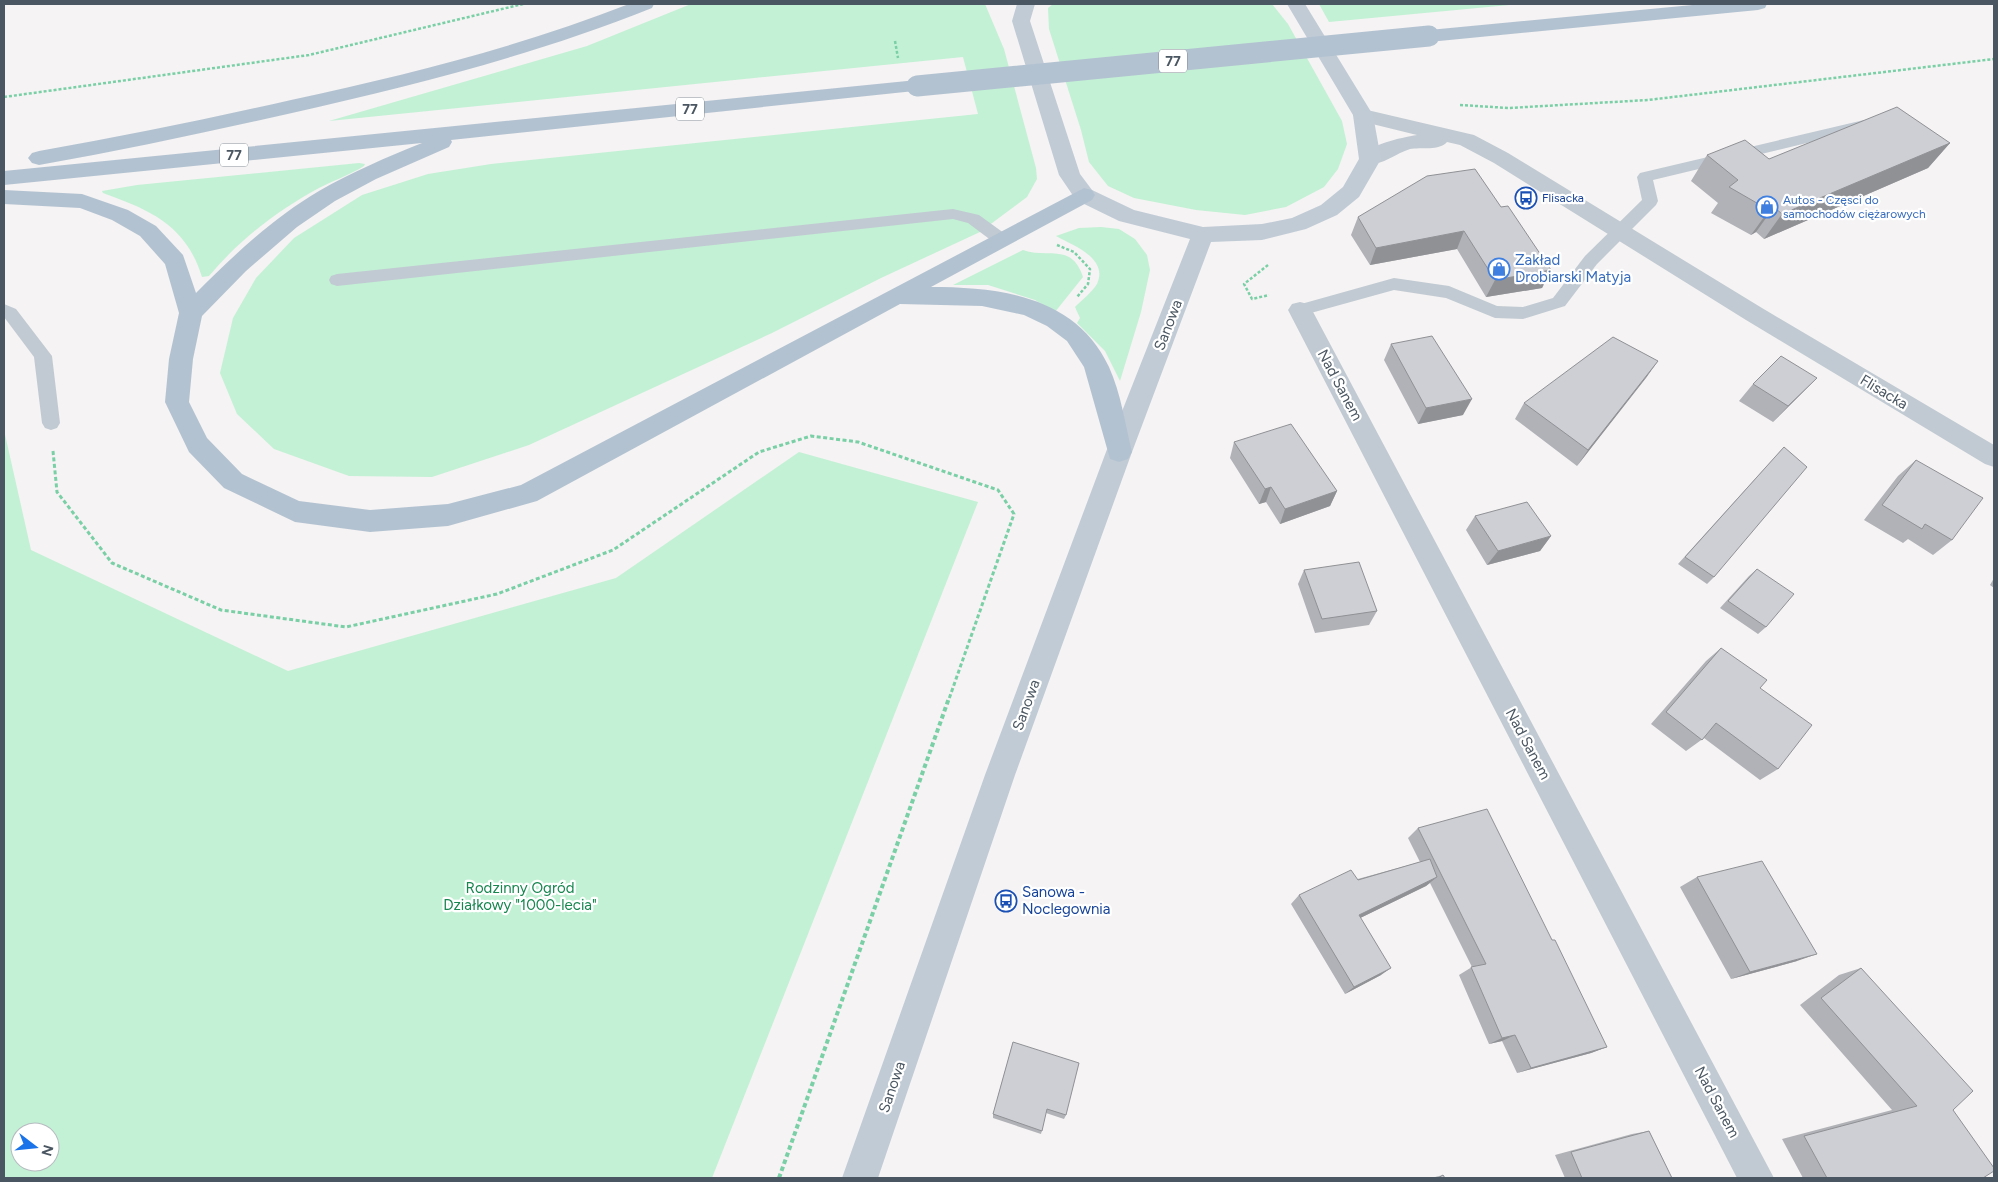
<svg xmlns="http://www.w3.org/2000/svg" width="1998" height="1182" font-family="Figtree,sans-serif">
<rect width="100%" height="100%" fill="#f5f3f3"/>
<!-- green -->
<path fill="#c3f1d5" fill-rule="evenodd" d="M691,4H985L1004,49L1036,168L1037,179L1027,197L980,232L881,278L772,333L529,445L432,477L349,476L274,449L237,414L220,373L233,318L256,278L294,238L362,195L428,174L491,164L978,114L963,57L329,121L587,46Z
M1053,4H1272L1288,24L1342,121L1347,144L1338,169L1324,187L1286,207L1245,215L1196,210L1134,198L1108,186L1089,162L1081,130L1049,29L1048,8Z
M1319,4H1520L1329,22Z
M359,163L365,164L364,166C350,175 334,180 319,188C277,211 240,239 209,276L202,277C186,225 150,210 103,193L102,191L137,185Z
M1101,227L1119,229L1135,239L1147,255L1150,270L1141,312L1120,381L1105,351L1077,323L1080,318L1075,307C1082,300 1092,292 1097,284C1109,258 1072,245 1056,236L1079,228Z
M1023,250C1047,259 1072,242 1083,277L1055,312L1035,300L988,285H953Z
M4,430L31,550L288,671L616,578L799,452L978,502L712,1178H4ZM20,1132H50V1162H20Z"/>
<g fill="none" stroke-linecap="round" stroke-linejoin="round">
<!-- path-far2 -->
<path stroke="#7ad0a6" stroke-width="2.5" stroke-dasharray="3 2" stroke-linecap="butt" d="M895,41L898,58
M4,97L309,55L523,4
M1460,105L1509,108L1648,100L1994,59
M1057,245L1074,252L1090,269L1088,284L1077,297
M1268,265L1244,284L1252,299L1269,295"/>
<!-- path-far1 -->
<path stroke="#7ad0a6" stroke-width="3" stroke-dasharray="4 2.5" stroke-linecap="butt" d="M53,451L57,492L112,563L221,610L346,627L497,594L613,550L759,452L811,436L858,442L998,490L1014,514L949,699"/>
<!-- path -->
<path stroke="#7ad0a6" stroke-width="4" stroke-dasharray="4.5 3" stroke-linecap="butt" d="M779,1178L949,698"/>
<!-- service -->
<path fill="#c1cad2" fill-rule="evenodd" d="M1864,120L1869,122L1871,125L1869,128L1653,180L1658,201L1656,205L1597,264L1565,306L1523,319L1495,318L1446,298L1394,290L1300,316L1294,314L1292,310L1294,306L1394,278L1449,286L1497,306L1523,307L1553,298L1585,256L1642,200L1637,177L1640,173Z
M953,209L979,215L1008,236L1010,240L1008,244H996L968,223L953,219L337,286L331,284L329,280L331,276L337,274Z
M4,304L16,309L52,356L60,423L57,428L51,430L45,428L42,423L34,357L4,317Z"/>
<!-- minor -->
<path fill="#c1cad2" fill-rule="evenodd" d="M1363,109L1474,135L1508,153L1762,308L1994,445V467L1985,464L1746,320L1494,163L1460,145L1447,142C1440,151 1420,147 1410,149C1394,154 1379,168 1363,164L1359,159C1369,144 1400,138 1417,135L1356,120L1353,115L1356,110Z
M1300,302L1308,304L1312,310L1774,1178H1737L1288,310L1292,304Z"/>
<!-- secondary -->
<path fill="#c1cbd6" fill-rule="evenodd" d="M1017,4H1035L1030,21L1080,174L1092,190L1134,210L1203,227L1262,224L1292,218L1321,205L1343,187L1359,159L1353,115L1287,4H1305L1373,115L1381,159L1359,197L1337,215L1306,229L1262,240L1211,242L1132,452L1015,775L878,1178H842L985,775L1106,452L1190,239L1119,221L1076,200L1059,175L1012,21Z"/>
<!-- primary -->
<path fill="#b3c2d1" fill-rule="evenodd" d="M629,4H654L652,8C535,55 414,85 292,113C208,132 124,150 39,165L32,163L28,158L32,153L39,151C124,136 207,119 291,100C406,75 519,47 629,4Z
M1703,4H1767L1765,8L1758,10L1429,42L1422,40L1419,36L1422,32L1429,30Z
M917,80L924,82L927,86L924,90L451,140L452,142L449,147L376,179L335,201L297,227L246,271L202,316L193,359L189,402L207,438L242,474L299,501L370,510L448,504L521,485L1084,188L1092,190L1095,195L1092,200L931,287C1000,287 1076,296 1109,367C1121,394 1125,423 1132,452L1128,459L1119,462L1110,459L1084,367L1067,341L1047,326L1024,315L982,306L900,304L537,501L448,526L370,532L295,522L224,488L189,452L165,402L169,359L179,313L165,264L140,236L112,220L80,208L4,204V190L82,194L128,210L156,226L183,255L196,293C234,255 273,218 319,191C352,172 387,157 422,143L4,185V171Z"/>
<!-- primary-bridge -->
<path stroke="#b3c2d1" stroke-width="21" d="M917,86L1429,36"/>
</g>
<!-- wall -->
<path fill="#b0b2b7" d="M1950,143L1928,168L1764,239L1756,232L1751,235L1711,213L1718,203L1691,181L1707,155L1769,159Z
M1501,207L1551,270L1542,288L1486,297L1457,249L1370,265L1351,235L1358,217Z
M1391,344L1463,415L1418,424L1384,360Z
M1658,361L1577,466L1515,419L1524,403Z
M1817,378L1773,422L1739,401L1753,384Z
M1234,442L1337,491L1330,506L1280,524L1266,502L1259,504L1230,458Z
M1784,447L1714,577L1707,584L1678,564Z
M1916,460L1952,540L1933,555L1908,539L1903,543L1864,520L1898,476Z
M1475,516L1551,536L1540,551L1487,565L1466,530Z
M1757,569L1766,627L1758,634L1720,608L1749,576Z
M1304,570L1377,611L1369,625L1315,633L1298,584Z
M1994,578V588L1990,585Z
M1721,648L1760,688L1778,769L1760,780L1704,738L1686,751L1651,724L1706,661Z
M1418,828L1607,1047L1591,1053L1517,1073L1502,1041L1489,1044L1459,975L1472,967L1430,883L1426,886L1360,918L1381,975L1345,994L1291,904L1299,895L1420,862L1408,838Z
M1697,877L1797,961L1731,979L1680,887Z
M1861,968L1953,1110L1983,1178H1803L1782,1139L1892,1110L1800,1005L1839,975Z
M1013,1042L1066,1115L1064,1119L1046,1113L1041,1134L993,1118V1114Z
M1649,1131L1672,1178H1565L1555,1155L1632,1134Z
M1443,1175L1445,1178H1430H1431Z"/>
<!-- shaded-wall -->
<path fill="#909195" d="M1950,143L1928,168L1764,239L1782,214Z
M1774,207L1756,232L1751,235L1769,210Z
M1464,231L1457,249L1370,265L1376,248Z
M1551,270L1542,288L1486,297L1495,280Z
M1658,361L1646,378L1577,466L1588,450Z
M1817,378L1773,422L1788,406Z
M1472,399L1463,415L1418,424L1426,408Z
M1271,487L1266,502L1259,504L1265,489Z
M1337,491L1330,506L1280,524L1285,509Z
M1551,536L1540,551L1487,565L1498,551Z
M1437,877L1426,886L1350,923L1359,915Z
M1817,954L1797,961L1731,979L1750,972Z
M1391,968L1381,975L1345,994L1354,987Z
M1515,1035L1502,1041L1489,1044L1502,1038Z
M1607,1047L1591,1053L1517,1073L1531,1068Z"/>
<!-- building -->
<path fill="#cdcfd5" stroke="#909195" d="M1897,107L1950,143L1782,214L1774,207L1769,210L1729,187L1738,180L1707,155L1745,140L1769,159Z
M1475,169L1501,207L1508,206L1551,270L1495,280L1464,231L1376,248L1358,217L1427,176Z
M1432,336L1472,399L1426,408L1391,344Z
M1613,337L1658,361L1588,450L1524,403Z
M1781,356L1817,378L1788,406L1753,384Z
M1291,424L1337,491L1285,509L1271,487L1265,489L1234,442Z
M1784,447L1807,467L1714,577L1685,557Z
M1916,460L1983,498L1952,540L1925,524L1922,529L1882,505Z
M1527,502L1551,536L1498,551L1475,516Z
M1359,562L1377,611L1322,619L1304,570Z
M1757,569L1794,594L1766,627L1728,601Z
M1721,648L1767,680L1760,688L1812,725L1778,769L1716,723L1702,740L1666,712Z
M1487,809L1552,940H1555L1607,1047L1531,1068L1515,1035L1502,1038L1471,967L1486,964L1418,828Z
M1430,859L1437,877L1359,915L1391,968L1354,987L1299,895L1351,870L1358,880Z
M1762,861L1817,954L1750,972L1697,877Z
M1861,968L1973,1091L1953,1110L1994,1168V1171L1983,1178H1827L1804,1136L1917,1106L1821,998Z
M1013,1042L1079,1063L1066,1115L1047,1109L1042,1131L993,1114Z
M1649,1131L1672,1178H1582L1571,1152Z
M1443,1175L1445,1178H1438Z"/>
<!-- icons -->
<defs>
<g id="bus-ring" transform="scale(1.125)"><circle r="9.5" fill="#fff" stroke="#1a4fb4" stroke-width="1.5"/><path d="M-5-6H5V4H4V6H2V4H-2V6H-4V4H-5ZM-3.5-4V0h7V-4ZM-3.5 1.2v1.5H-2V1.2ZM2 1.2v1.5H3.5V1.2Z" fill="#1a4fb4"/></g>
<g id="shop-ring" transform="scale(1.125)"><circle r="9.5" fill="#fff" stroke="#3f7fe0" stroke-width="1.5"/><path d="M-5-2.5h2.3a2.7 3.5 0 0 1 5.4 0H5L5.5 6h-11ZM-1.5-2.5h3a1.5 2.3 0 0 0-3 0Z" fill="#3f7fe0"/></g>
</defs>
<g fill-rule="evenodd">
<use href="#bus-ring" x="1526" y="198"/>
<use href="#shop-ring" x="1767" y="207"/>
<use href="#shop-ring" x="1499" y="269"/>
<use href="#bus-ring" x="1006" y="901"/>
</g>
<g text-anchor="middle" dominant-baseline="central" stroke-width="4.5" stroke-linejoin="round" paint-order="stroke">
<!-- far-transit labels -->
<g font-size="12" fill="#164399" stroke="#fff" text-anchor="start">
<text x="1542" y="198">Flisacka</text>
</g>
<!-- far-shop labels -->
<g font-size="12" fill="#366cbe" stroke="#fff" text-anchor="start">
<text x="1783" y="200">Autos - Częsci do<tspan x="1783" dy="14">samochodów ciężarowych</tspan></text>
</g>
<!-- shield labels -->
<g fill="#fff" stroke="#808990" stroke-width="1">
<rect x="1159" y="49.5" width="28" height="23" rx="4"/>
<rect x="676" y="97.5" width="28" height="23" rx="4"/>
<rect x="220" y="143.5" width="28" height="23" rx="4"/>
</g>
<g font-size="14" font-weight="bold" fill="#4a5661">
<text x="1173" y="61">77</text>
<text x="690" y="109">77</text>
<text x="234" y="155">77</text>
</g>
<!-- shop labels -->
<g font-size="15" fill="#366cbe" stroke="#fff" text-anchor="start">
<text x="1515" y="260">Zakład<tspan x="1515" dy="17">Drobiarski Matyja</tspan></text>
</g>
<!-- street labels -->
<g font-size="15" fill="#4a5661" stroke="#fff">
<text transform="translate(1168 325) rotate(-69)">Sanowa</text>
<text transform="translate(1340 385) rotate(62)">Nad Sanem</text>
<text transform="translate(1884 392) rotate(31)">Flisacka</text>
<text transform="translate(1026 705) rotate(-70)">Sanowa</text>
<text transform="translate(1528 744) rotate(62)">Nad Sanem</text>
<text transform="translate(892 1087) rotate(-71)">Sanowa</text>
<text transform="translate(1717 1102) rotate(62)">Nad Sanem</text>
</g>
<!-- park labels -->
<g font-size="15" fill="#17864f" stroke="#fff">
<text x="520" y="888">Rodzinny Ogród<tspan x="520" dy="17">Działkowy "1000-lecia"</tspan></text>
</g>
<!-- transit labels -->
<g font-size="15" fill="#164399" stroke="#fff" text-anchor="start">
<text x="1022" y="892">Sanowa -<tspan x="1022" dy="17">Noclegownia</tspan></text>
</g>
</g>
<!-- border -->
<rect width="1998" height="1182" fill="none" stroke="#4a5661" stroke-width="10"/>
<!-- north arrow -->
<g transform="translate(35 1147) rotate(106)"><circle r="24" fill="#ffffff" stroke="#b7bbc0"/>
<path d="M0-4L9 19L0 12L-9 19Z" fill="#1a73e8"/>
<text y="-8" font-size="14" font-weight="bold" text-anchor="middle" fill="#4a5661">N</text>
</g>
</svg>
